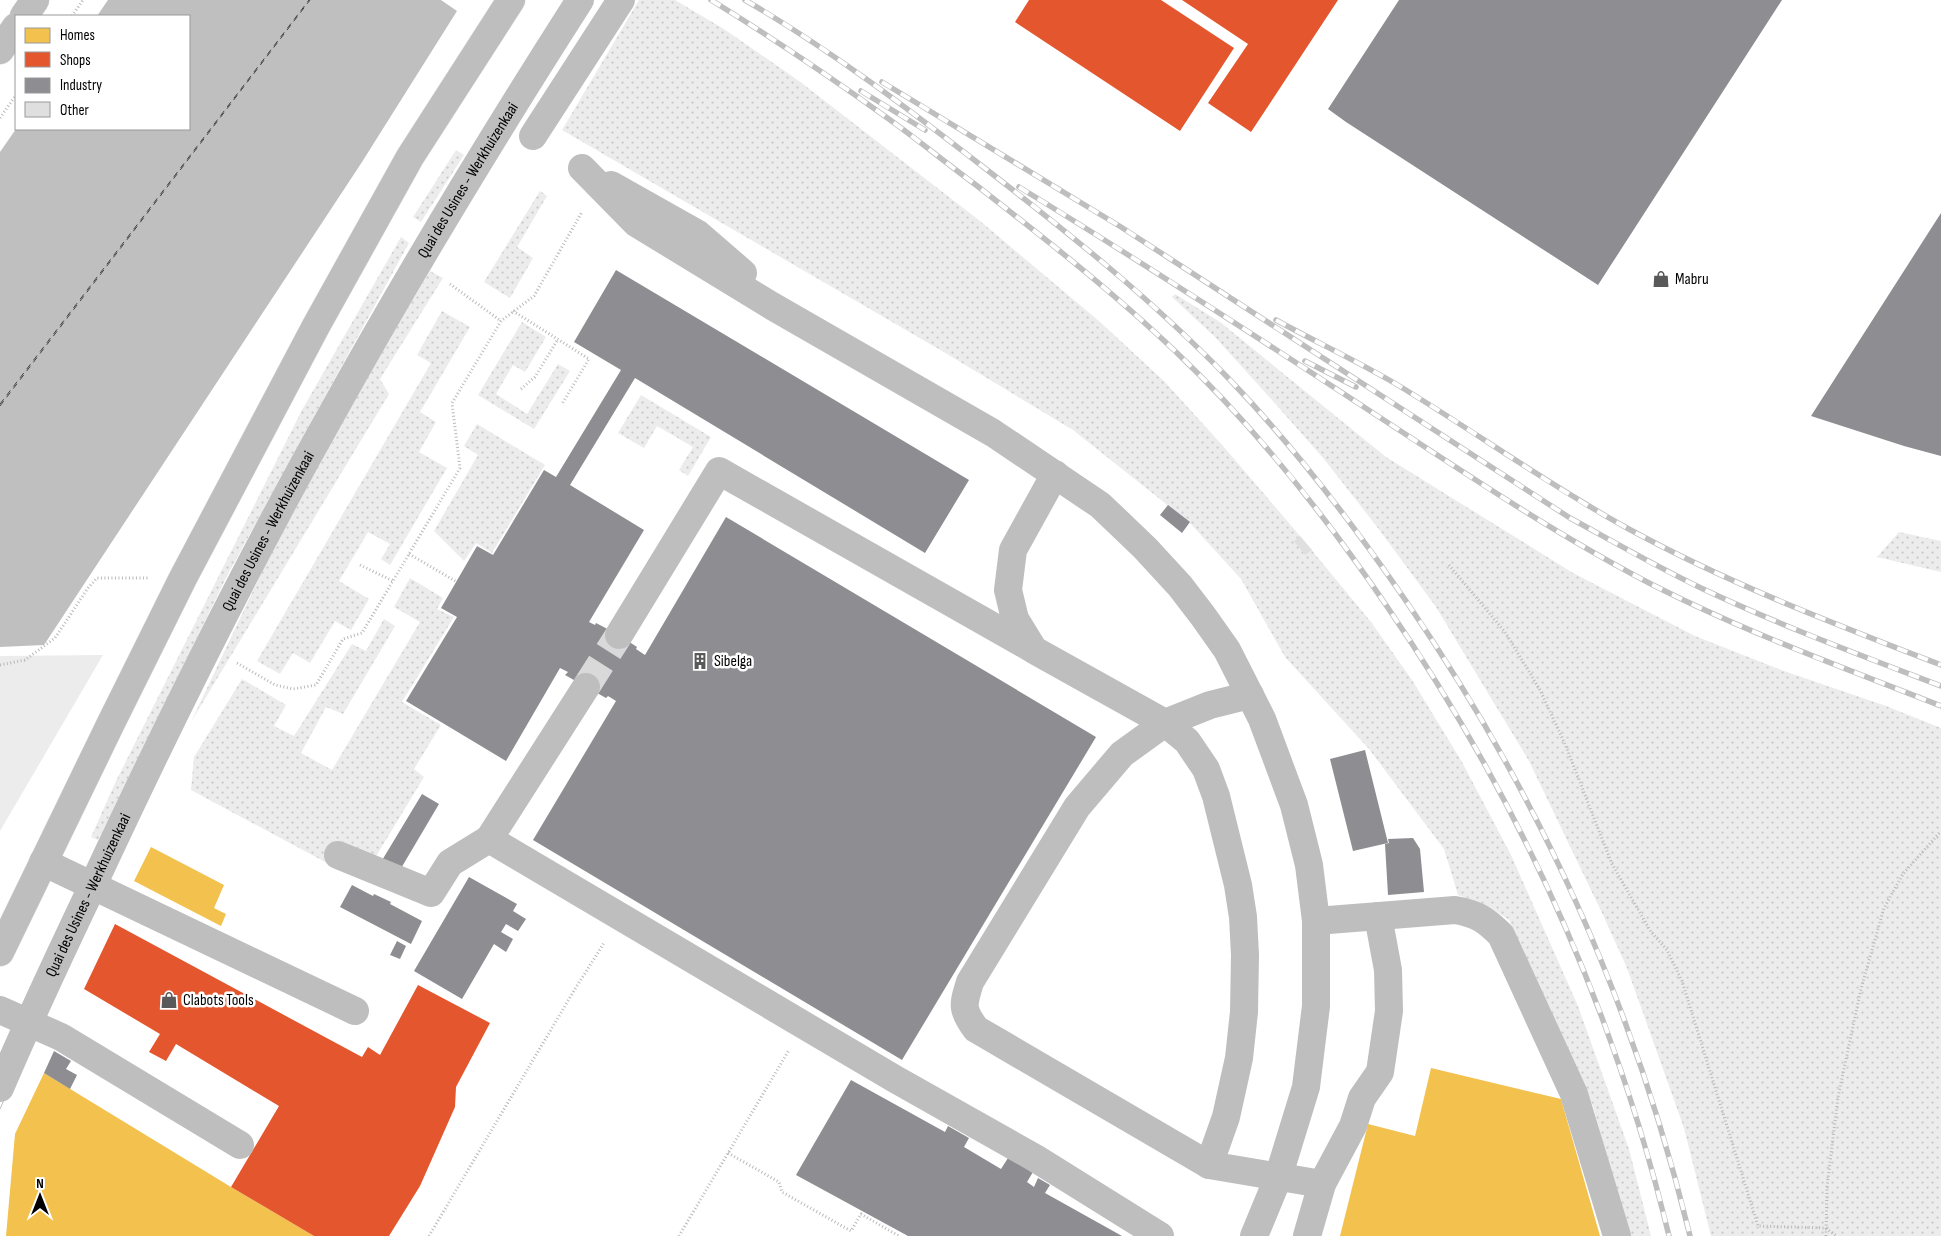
<svg xmlns="http://www.w3.org/2000/svg" width="1941" height="1236" font-family="'Sofia Sans Condensed',sans-serif">
<defs>
<pattern id="grass-dots" width="8" height="8" patternUnits="userSpaceOnUse" patternTransform="scale(1.25)"><rect width="8" height="8" fill="#ececec"/><path d="M2 2h.1M6 6h.1" fill="none" stroke="#c9c9c9" stroke-width="1.8" stroke-linecap="round"/></pattern>
</defs>
<rect width="100%" height="100%" fill="#fff"/>
<!-- grass -->
<path fill="url(#grass-dots)" d="M639,0H675L724,29L799,81L980,221L1100,322L1164,381L1223,446L1300,536L1371,622L1412,680L1462,762L1511,855L1578,1006L1629,1149L1651,1236H1629L1593,1106L1509,920L1490,907L1458,895L1444,849L1369,749L1285,657L1241,579L1190,523L1073,430L942,351L562,130Z
M456,150L464,155L421,222L413,217Z
M540,191L547,196L517,247L533,258L510,298L484,282Z
M401,237L409,243L228,574L98,840L91,837L116,781L302,410Z
M430,271L443,278L380,379L389,394L191,722L270,555L369,373Z
M1175,294L1220,322L1386,457L1573,573L1695,636L1784,671L1886,706L1941,728V1236H1711L1684,1128L1627,968L1603,915L1529,761L1436,607L1381,532L1324,459L1272,400L1215,337L1172,297Z
M442,311L470,327L420,412L436,422L419,452L447,468L390,565L381,559L390,544L368,532L339,581L369,599L351,630L335,621L310,663L293,653L280,674L257,661L431,363L417,355Z
M522,322L546,337L525,372L513,365L496,394L527,414L558,364L570,371L534,429L478,395Z
M641,395L711,437L688,476L679,470L693,447L657,426L644,448L618,433Z
M477,424L545,465L492,553L476,543L464,561L434,531L478,455L464,446Z
M1899,532L1941,541V572L1877,557Z
M410,578L443,598L437,609L454,617L402,702L441,725L414,769L424,777L375,858L327,863L191,790L194,757L242,679L286,705L274,726L294,736L352,644L366,651L384,619L395,626L343,714L326,707L301,753L332,770L420,622L394,607Z"/>
<!-- park -->
<path fill="#ececec" d="M103,655L0,831V656Z"/>
<!-- water -->
<path fill="#bfbfbf" d="M108,0H441L457,11L362,162L44,645L0,647V152L16,129H189V16H97Z"/>
<!-- homes -->
<path fill="#f2c14e" d="M151,847L224,885L214,908L226,914L221,926L134,881Z
M1431,1068L1561,1099L1600,1236H1340L1368,1124L1415,1136Z
M44,1073L231,1187L314,1236H6L15,1134Z"/>
<!-- shops -->
<path fill="#e4572e" d="M1029,0H1161L1234,48L1180,131L1015,22Z
M1182,0H1338L1251,132L1208,103L1248,44Z
M115,924L362,1057L368,1047L380,1055L418,985L490,1023L456,1087L455,1107L420,1186L389,1236H314L231,1187L279,1106L176,1044L166,1061L149,1052L160,1034L84,989Z"/>
<!-- industry -->
<path fill="#8d8d92" d="M1399,0H1782L1598,285L1346,122L1328,109Z
M1941,213V456L1904,446L1811,416Z
M616,270L969,480L925,553L635,378L570,485L644,530L589,622L595,625L596,623L619,635L637,647L636,649L645,655L726,517L1096,737L902,1060L533,840L616,701L608,696L606,698L565,675L568,672L560,668L506,761L406,701L457,617L441,608L477,546L493,555L544,470L556,477L621,370L574,342Z
M1168,505L1190,522L1182,533L1160,515Z
M1365,750L1388,843L1353,851L1330,759Z
M422,794L439,804L400,870L381,862Z
M1413,838L1420,849L1424,892L1388,895L1385,844L1389,843L1388,839Z
M469,877L517,904L513,911L526,919L518,931L506,924L501,932L513,939L506,952L494,944L462,999L414,971Z
M352,885L373,896L374,894L391,902L390,904L422,921L411,944L340,907Z
M397,941L406,946L400,959L390,955Z
M54,1051L71,1061L66,1069L77,1075L70,1089L44,1073Z
M851,1080L945,1132L948,1126L969,1138L964,1147L1001,1169L1008,1158L1033,1172L1027,1182L1034,1187L1038,1178L1050,1185L1045,1193L1122,1236H908L796,1175Z"/>
<g fill="none" stroke-linecap="round" stroke-linejoin="round">
<!-- ferry -->
<path stroke="#444" stroke-width="1" stroke-dasharray="6 5" stroke-linecap="butt" d="M0,404L309,0
M0,406L310,0"/>
</g>
<!-- building -->
<path fill="#dfdfdf" d="M1300,536L1312,550L1305,555L1294,541Z"/>
<g fill="none" stroke-linecap="round" stroke-linejoin="round">
<!-- minor-tunnel -->
<path stroke="#d9d9d9" stroke-width="28" stroke-dasharray="28 14" stroke-linecap="butt" d="M586,687L619,635"/>
<!-- major casing -->
<g stroke="#dbdbdb" stroke-width="29">
<path id="major" d="M24,16L35,0
M0,50L16,27
M0,952L111,723L183,578L316,326L410,157L511,0"/>
</g>
<!-- path -->
<path stroke="#b9b9b9" stroke-width="3" stroke-dasharray="1 2.5" stroke-linecap="butt" d="M72,16L83,0
M0,118L16,95
M450,284L501,321
M513,311L589,359L562,404
M521,389L535,377L558,339
M409,554L457,582
M360,565L393,581
M1449,565L1505,632L1540,690L1565,744L1612,864L1651,932L1667,950L1682,981L1758,1226L1825,1228L1837,1236
M237,663L275,685L293,689L316,685L343,639L362,633L460,468L452,403L501,321L534,296L582,212
M0,665L25,660L55,638L88,588L97,578H148
M728,1153L779,1182L782,1192L851,1231L861,1214L899,1236
M429,1236L575,989L604,943
M679,1236L789,1050
M1826,1236L1827,1187L1838,1097L1861,989L1884,908L1903,874L1941,831"/>
<!-- minor -->
<g stroke="#bebebe" stroke-width="28">
<path d="M533,136L621,0"/>
<path d="M582,168L636,223L772,306L993,433L1100,505L1145,548L1180,586L1203,616L1227,650L1262,719L1294,805L1309,865L1316,921V1006L1306,1087L1278,1178L1254,1236"/>
<path d="M611,185L698,234L743,273"/>
<path d="M1055,474L1013,550L1008,590L1015,619L1034,650L1165,723L1187,741L1206,769L1216,796L1238,885L1243,917L1245,955L1244,1012L1239,1058L1226,1117L1209,1165L1322,1184"/>
<path d="M619,635L719,471L1031,648"/>
<path d="M586,687L489,839L895,1079L1035,1158L1160,1236"/>
<path d="M338,855L431,893L450,863L489,839"/>
<path d="M43,862L355,1011"/>
<path d="M1316,921L1455,910C1478,914 1486,920 1501,935L1574,1094L1617,1236"/>
<path d="M0,1010L61,1037L240,1145"/>
<path id="s1" d="M0,1088C29,1020 61,952 93,885C167,726 245,568 331,415C409,274 493,136 580,0"/>
<path d="M1209,1165L976,1029C961,1009 963,1005 970,982L1077,807L1122,754L1165,723L1210,705L1250,695"/>
<path d="M1307,1236L1322,1184L1353,1126L1362,1098L1380,1072L1389,1011L1388,970L1378,916"/>
</g>
<!-- major -->
<use href="#major" stroke="#bebebe" stroke-width="28"/>
<!-- tram -->
<path stroke="#bebebe" stroke-width="1" d="M0,1065C32,988 69,914 105,839C173,695 245,551 322,411C400,272 484,135 569,0
M0,1109C49,993 104,879 159,765C216,650 274,535 336,423C414,279 501,138 589,0"/>
<!-- rail casing -->
<g stroke="#bebebe" stroke-width="5.5">
<path id="rail" d="M711,0C771,37 829,76 886,117C917,139 946,163 976,185C1044,238 1112,291 1175,351C1255,427 1324,514 1386,605C1519,799 1614,1008 1669,1236
M745,0C829,49 906,107 982,166C1069,233 1155,302 1231,381C1296,449 1353,524 1406,601C1541,798 1634,1005 1690,1236
M882,82L1121,227L1570,518C1614,542 1657,567 1701,588C1779,625 1860,655 1941,686
M861,91L925,130
M1019,187C1137,259 1254,335 1370,411C1462,471 1553,533 1651,584C1745,632 1844,668 1941,706
M1276,320C1316,342 1357,361 1396,384C1474,431 1547,484 1627,528C1727,583 1835,624 1941,665
M1305,361L1356,387"/>
</g>
<!-- rail -->
<use href="#rail" stroke="#fff" stroke-width="4" stroke-dasharray="11" stroke-linecap="butt"/>
</g>
<!-- icons -->
<defs>
<g id="shop-bare" transform="scale(1.35)"><path d="M-5-2.5h2.3a2.7 3.5 0 0 1 5.4 0H5L5.5 6h-11ZM-1.5-2.5h3a1.5 2.3 0 0 0-3 0Z" fill="#595959" stroke="#fff" stroke-width="2.5" paint-order="stroke"/></g>
<g id="building-bare" transform="scale(1.35)"><path d="M-4-6H4V6H1V3H-1V6H-4ZM-2.5-4.3h1.7v1.8h-1.7ZM.8-4.3h1.7v1.8H.8ZM-2.5-1h1.7V.8h-1.7ZM.8-1h1.7V.8H.8Z" fill="#595959" stroke="#fff" stroke-width="2.5" paint-order="stroke"/></g>
</defs>
<g fill-rule="evenodd">
<use href="#shop-bare" x="1661" y="279"/>
<use href="#building-bare" x="700" y="661"/>
<use href="#shop-bare" x="169" y="1000"/>
</g>
<g text-anchor="middle" dominant-baseline="central" stroke-width="5" stroke-linejoin="round" paint-order="stroke">
<!-- street labels -->
<g font-size="16" fill="#000" stroke="#fff">
<text stroke="none"><textPath href="#s1" startOffset="1022">Quai des Usines - Werkhuizenkaai</textPath></text>
<text stroke="none"><textPath href="#s1" startOffset="618">Quai des Usines - Werkhuizenkaai</textPath></text>
<text stroke="none"><textPath href="#s1" startOffset="212">Quai des Usines - Werkhuizenkaai</textPath></text>
</g>
<!-- poi labels -->
<g font-size="16" fill="#000" stroke="#fff" text-anchor="start">
<text x="1675" y="279">Mabru</text>
<text x="714" y="661">Sibelga</text>
<text x="183" y="1000">Clabots Tools</text>
</g>
</g>
<!-- legend -->
<rect x="15" y="15" width="175" height="115" fill="#ffffff" stroke="#999999"/>
<rect x="25" y="28" width="25" height="15" fill="#f2c14e" stroke="#999999"/>
<text x="60" y="40" font-size="15" fill="#000000">Homes</text>
<rect x="25" y="52" width="25" height="15" fill="#e4572e" stroke="#999999"/>
<text x="60" y="65" font-size="15" fill="#000000">Shops</text>
<rect x="25" y="78" width="25" height="15" fill="#8d8d92" stroke="#999999"/>
<text x="60" y="90" font-size="15" fill="#000000">Industry</text>
<rect x="25" y="102" width="25" height="15" fill="#dfdfdf" stroke="#999999"/>
<text x="60" y="115" font-size="15" fill="#000000">Other</text>
<!-- north arrow -->
<g transform="translate(40 1196)" stroke="#ffffff" stroke-width="4" paint-order="stroke">
<path d="M0-4L9 19L0 12L-9 19Z" fill="#000000"/>
<text y="-8" font-size="14" font-weight="bold" text-anchor="middle" fill="#000000">N</text>
</g>
</svg>
